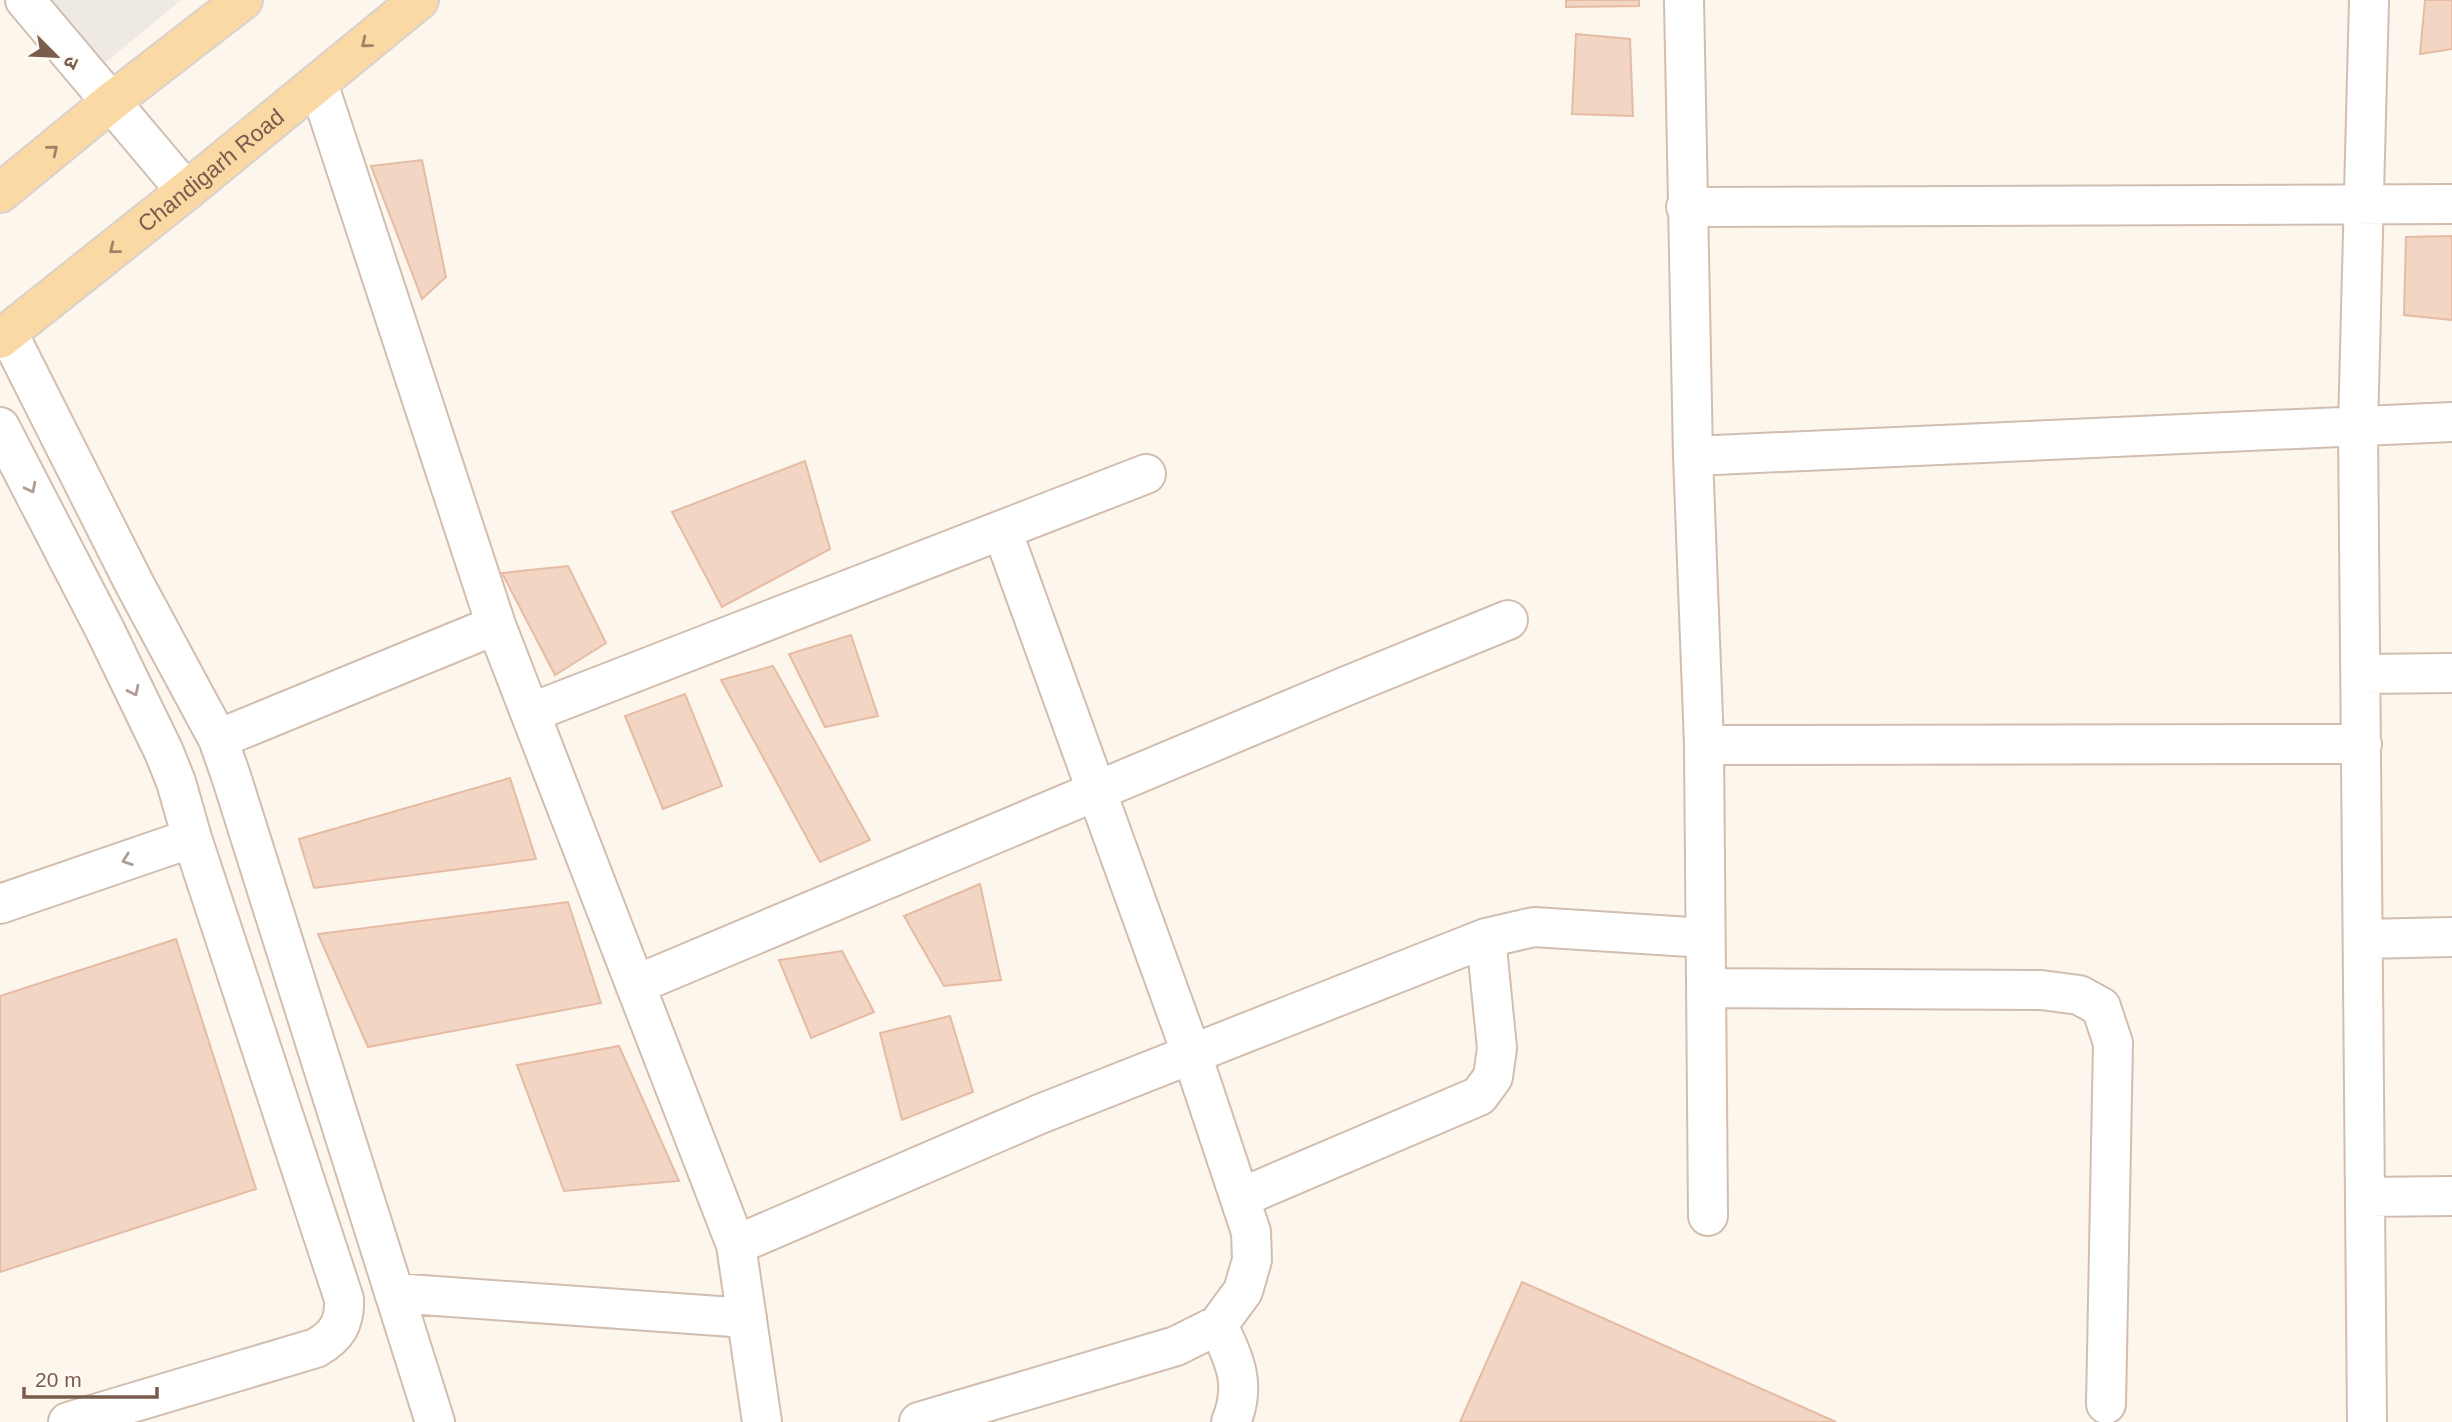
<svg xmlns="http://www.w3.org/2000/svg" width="2452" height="1422" font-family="Arial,'Noto Sans Devanagari',sans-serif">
<rect width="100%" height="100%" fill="#fdf6ec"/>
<!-- industrial -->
<path fill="#efe9e4" d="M18,0H181L94,72Z"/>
<!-- building -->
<path fill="#f3d5c3" stroke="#e6bba3" stroke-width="2" d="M1566,0H1639V6L1566,7Z
M2425,0H2452V49L2420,54Z
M1576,34L1630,39L1633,116L1572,114Z
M422,160L446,277L422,299L371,166Z
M2452,236V320L2404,315L2406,237Z
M805,461L830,549L722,607L672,512Z
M568,566L606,643L555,675L502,573Z
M851,635L878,716L825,727L789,654Z
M773,666L870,840L820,862L721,680Z
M685,694L722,786L663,809L625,716Z
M510,778L536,859L314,888L299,839Z
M980,884L1001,980L944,986L904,916Z
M568,902L601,1003L368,1047L318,934Z
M176,939L256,1189L0,1272V996Z
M842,951L874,1012L811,1038L779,960Z
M950,1016L973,1092L902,1120L880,1033Z
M619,1046L679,1181L564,1191L517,1065Z
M1522,1282L1836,1422H1460Z"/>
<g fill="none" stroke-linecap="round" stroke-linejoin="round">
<!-- minor casing -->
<g stroke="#d1beb0" stroke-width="42">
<path id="minor" d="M25,0L186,191
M1684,0L1693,456L1704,745L1708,1216
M318,83L496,625L736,1245L762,1422
M1686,207L2452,204
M8,333L134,583L218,739L231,776L435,1422
M0,427L105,630L164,752L176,782L192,838L0,904
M1693,456L2452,422
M2361,674L2452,673
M530,713L1146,474
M218,739L496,625
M1704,745L2362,744
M2363,939L2452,937
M635,985L1344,687L1508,620
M1706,988L2041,990L2079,995L2101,1007L2113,1043L2106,1404
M2365,1197L2452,1196
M1240,1198L1479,1096L1493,1077L1497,1048L1486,938
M736,1245L1040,1114L1486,938L1534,927L1705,938
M394,1293L747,1318
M1218,1325C1234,1359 1247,1384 1231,1422
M68,1422L316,1348C337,1336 345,1323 344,1299L192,838
M919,1422L1176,1346L1218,1325L1243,1291L1252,1260L1251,1232L1192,1055L1002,530
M2367,1422L2358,428L2369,0"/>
</g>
<!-- major casing -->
<g stroke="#dad1cd" stroke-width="42">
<g id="major">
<path d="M0,193L111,102L243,0"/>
<path id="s1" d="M0,339L186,191L419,0"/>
</g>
</g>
<!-- minor -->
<use href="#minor" stroke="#fff" stroke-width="38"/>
<!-- major -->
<use href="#major" stroke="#fbd9a5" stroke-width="38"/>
</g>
<!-- one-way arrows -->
<defs><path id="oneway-chevron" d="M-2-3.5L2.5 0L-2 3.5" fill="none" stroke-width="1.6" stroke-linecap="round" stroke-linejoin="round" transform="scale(1.75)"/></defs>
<g stroke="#a18267">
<use href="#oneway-chevron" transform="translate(366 43) rotate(141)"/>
<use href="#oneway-chevron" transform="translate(53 150) rotate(-39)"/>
<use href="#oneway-chevron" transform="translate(114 249) rotate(142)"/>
</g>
<g stroke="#af9d94">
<use href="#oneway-chevron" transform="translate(31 488) rotate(63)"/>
<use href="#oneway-chevron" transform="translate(134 691) rotate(64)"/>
<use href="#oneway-chevron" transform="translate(127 860) rotate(161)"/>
</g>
<g text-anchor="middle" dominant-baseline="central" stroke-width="6" stroke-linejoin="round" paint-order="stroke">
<!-- street labels -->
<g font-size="23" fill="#7a5c4d" stroke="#fffaf3">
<text stroke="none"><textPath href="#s1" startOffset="270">Chandigarh Road</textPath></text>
</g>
</g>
<!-- north arrow -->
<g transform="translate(56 56) rotate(114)" stroke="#fffaf3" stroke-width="5" paint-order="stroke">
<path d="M0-5L12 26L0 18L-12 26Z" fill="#7a5c4d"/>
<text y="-10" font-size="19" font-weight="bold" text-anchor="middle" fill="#7a5c4d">उ</text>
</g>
<!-- scale -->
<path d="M24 1387v10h133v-10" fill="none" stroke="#7a5c4d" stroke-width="3.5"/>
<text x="35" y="1387" font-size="21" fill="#7a5c4d" stroke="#fffaf3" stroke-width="5" paint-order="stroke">20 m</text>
</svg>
